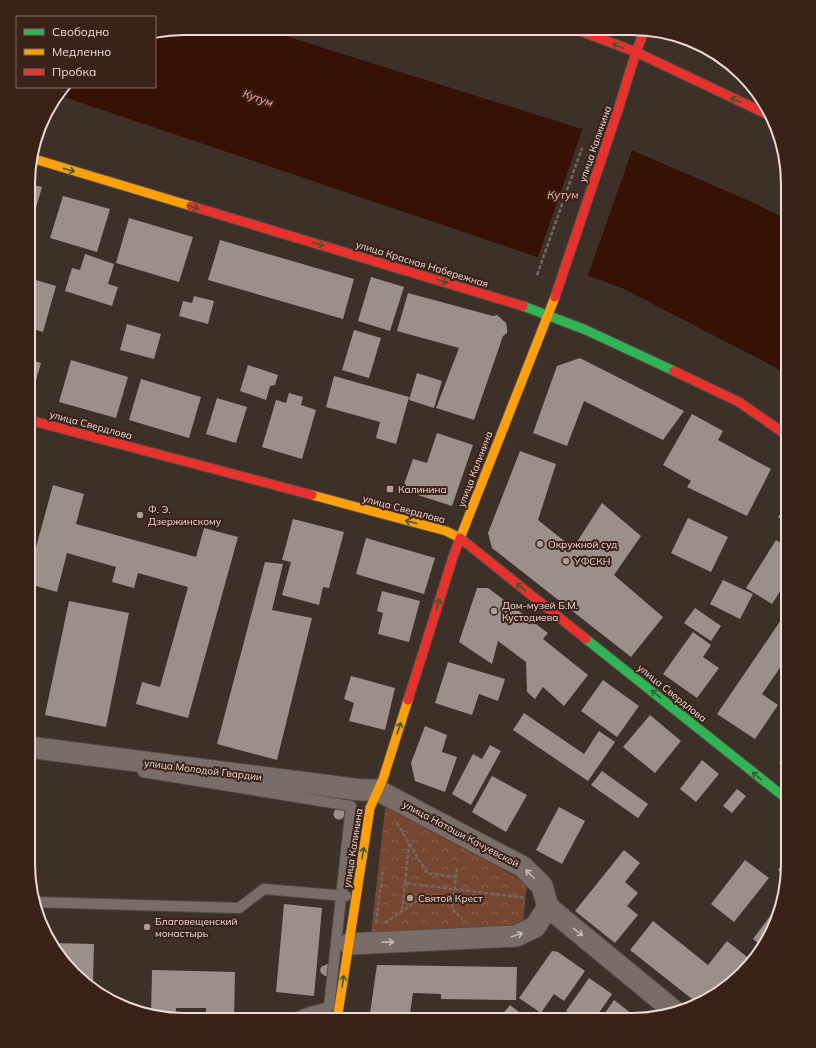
<svg xmlns="http://www.w3.org/2000/svg" width="816" height="1048" font-family="Mulish,sans-serif">
<defs>
<pattern id="forest-crowns" width="20" height="18" patternUnits="userSpaceOnUse"><rect width="20" height="18" fill="#764631"/><path d="M2 6a3 3 0 1 1 6 0M12 15a3 3 0 1 1 6 0" fill="none" stroke="#8a604e"/></pattern>
</defs>
<rect width="100%" height="100%" fill="#3d3029"/>
<!-- forest -->
<path fill="url(#forest-crowns)" d="M386,801L527,884L522,931L371,933Z"/>
<!-- water -->
<path fill="#371104" d="M184,28H260L585,130L752,202L788,220V374L622,288L517,250L58,95L65,87H155V33Z"/>
<!-- pier -->
<path fill="#3d3029" d="M583,127L633,148L587,278L537,260Z"/>
<!-- building -->
<path fill="#9c8f89" d="M29,184L42,187L30,229H29Z
M63,196L110,209L97,252L50,238Z
M129,218L193,237L179,282L116,263Z
M220,240L354,279L343,319L208,280Z
M85,254L114,264L108,284L118,287L112,306L65,291L72,268L80,270Z
M371,277L404,287L390,331L358,321Z
M29,278L56,286L43,332L29,328Z
M408,293L493,316L497,315L506,323L507,329V333L503,336L474,420L436,408L459,348L397,331Z
M194,296L214,301L208,324L179,316L183,301L192,303Z
M127,324L161,334L154,359L120,350Z
M354,330L381,338L369,378L342,370Z
M580,358L684,411L663,440L584,401L567,446L533,433L557,366Z
M29,359L41,363L29,404Z
M71,360L128,377L116,418L59,402Z
M248,365L278,375L275,385L270,386L266,400L240,391Z
M417,373L442,381L434,408L409,400Z
M334,376L409,397L396,444L376,438L380,422L326,407Z
M141,379L201,397L189,438L129,420Z
M289,393L303,397L301,405L316,410L302,459L262,447L276,400L286,403Z
M217,398L247,407L236,443L206,434Z
M692,414L723,431L718,440L771,469L747,516L687,487L691,481L663,465Z
M437,433L473,445L452,506L402,490L413,459L427,463Z
M520,451L556,464L538,520L573,548L602,503L641,536L614,575L663,617L631,657L492,548L488,533Z
M53,485L84,494L76,524L196,557L204,528L238,537L188,718L136,704L142,682L160,687L188,587L138,573L134,588L112,582L116,567L67,553L57,592L29,584V573Z
M788,504V524L778,517Z
M688,518L728,537L711,572L671,553Z
M293,519L344,532L329,588L323,587L319,605L282,595L291,562L282,560Z
M366,538L435,558L424,594L356,574Z
M776,540L788,547V579L772,604L746,588Z
M265,562L283,564L272,610L312,618L277,760L217,744Z
M723,580L753,594L740,619L710,604Z
M477,588H488L548,633L543,639L588,675L564,706L543,687L535,699L527,692L526,662L498,641L492,664L459,642Z
M382,591L420,601L409,642L378,634L383,613L377,611Z
M69,601L129,613L106,727L45,715Z
M695,608L721,626L711,641L684,623Z
M781,620L788,625V656L762,694L778,705L755,739L717,714Z
M693,632L711,645L703,657L719,668L697,698L663,674Z
M448,662L505,679L498,701L479,694L472,715L435,703Z
M351,676L395,688L385,730L349,721L354,703L344,699Z
M603,680L639,706L617,737L581,711Z
M524,713L584,754L599,731L615,742L588,781L513,730Z
M650,715L681,741L655,773L623,747Z
M425,726L447,735L442,752L457,757L445,792L415,781L411,763Z
M490,745L501,751L471,805L452,794L473,754L482,759Z
M788,751V770L779,763Z
M702,760L719,774L696,802L680,789Z
M602,771L648,804L638,818L591,785Z
M492,776L527,795L506,832L472,812Z
M737,789L746,796L732,813L723,806Z
M559,807L585,821L562,864L536,850Z
M333.5 814a5.5 5.5 0 1 1 11 0a5.5 5.5 0 1 1-11 0Z
M624,850L640,863L625,882L638,893L627,906L638,915L615,943L575,911Z
M788,858V874L787,877L778,870Z
M745,860L769,878L734,922L711,904Z
M782,900L780,914L763,947L753,939Z
M284,904L322,908L314,996L276,992Z
M653,921L708,965L727,941L751,960L710,999L697,1003L630,950Z
M50,943L94,944L93,981H85Z
M552,951L558,952L585,971L564,1001L554,994L541,1013L519,998Z
M327,964L330,965L329,976H325L321,973L320,970L321,967Z
M377,965L517,967L516,1000L441,999V994L413,993L410,1013L418,1020H369Z
M152,970L235,972L234,1020L206,1019V1008H176L175,1019L151,1015Z
M589,978L612,994L594,1020H578L566,1011Z
M614,1000L640,1020H600Z
M510,1005L529,1020H498Z"/>
<g fill="none" stroke-linecap="round" stroke-linejoin="round">
<!-- lane casing -->
<g stroke="#574b46" stroke-width="12">
<path id="lane" d="M143,772L351,806L329,1007L307,1013L292,1020
M34,905V902L239,908L264,889L346,896"/>
</g>
<!-- street casing -->
<g stroke="#574b46" stroke-width="23">
<path id="street" d="M28,747L361,790H377L523,867L542,886L548,907L673,1010
M349,944L516,936L535,927L548,907"/>
</g>
<!-- fast casing -->
<g stroke="#574b46" stroke-width="11">
<path id="fast" d="M523,306L586,330L674,371
M586,639L788,800"/>
</g>
<!-- slow casing -->
<g stroke="#574b46" stroke-width="11">
<path id="slow" d="M31,158L191,206
M312,495L446,531L460,538
M459,541L555,297
M337,1020L370,808L383,779L408,700"/>
</g>
<!-- jam casing -->
<g stroke="#574b46" stroke-width="11">
<path id="jam" d="M575,29L636,52L771,116
M191,206L523,306
M555,297L618,110L636,52L645,29
M674,371L739,402L788,436
M29,420L312,495
M460,538L586,639
M408,700L453,557L459,541"/>
</g>
<!-- path -->
<path stroke="#736864" stroke-width="2.5" stroke-dasharray="4 2" stroke-linecap="butt" d="M537,275L582,148
M397,823L427,873L456,877
M409,843L405,883L526,898
M457,868L452,909L462,919
M402,910L405,883
M376,923L383,869
M385,923L425,895L453,899"/>
<!-- lane -->
<use href="#lane" stroke="#786d68" stroke-width="10"/>
<!-- street -->
<use href="#street" stroke="#786d68" stroke-width="21"/>
<!-- fast -->
<use href="#fast" stroke="#30b455" stroke-width="9"/>
<!-- slow -->
<use href="#slow" stroke="#ff9f0a" stroke-width="9"/>
<!-- jam -->
<use href="#jam" stroke="#e5322d" stroke-width="9"/>
</g>
<!-- one-way arrows -->
<defs><path id="oneway-shaft" d="M-6 0H5M1.5-3L5.5 0L1.5 3" fill="none" stroke-width="1.6" stroke-linecap="round" stroke-linejoin="round"/></defs>
<g stroke="#365c30">
<use href="#oneway-shaft" transform="translate(618 46) rotate(-159)"/>
<use href="#oneway-shaft" transform="translate(736 100) rotate(-155)"/>
<use href="#oneway-shaft" transform="translate(69 170) rotate(17)"/>
<use href="#oneway-shaft" transform="translate(193 207) rotate(17)"/>
<use href="#oneway-shaft" transform="translate(318 244) rotate(17)"/>
<use href="#oneway-shaft" transform="translate(442 281) rotate(17)"/>
<use href="#oneway-shaft" transform="translate(411 522) rotate(-165)"/>
<use href="#oneway-shaft" transform="translate(521 587) rotate(-141)"/>
<use href="#oneway-shaft" transform="translate(438 604) rotate(-72)"/>
<use href="#oneway-shaft" transform="translate(656 694) rotate(-141)"/>
<use href="#oneway-shaft" transform="translate(399 728) rotate(-72)"/>
<use href="#oneway-shaft" transform="translate(757 776) rotate(-141)"/>
<use href="#oneway-shaft" transform="translate(363 853) rotate(-81)"/>
<use href="#oneway-shaft" transform="translate(343 981) rotate(-81)"/>
</g>
<g stroke="#c9bab4">
<use href="#oneway-shaft" transform="translate(530 874) rotate(-135)"/>
<use href="#oneway-shaft" transform="translate(578 932) rotate(39)"/>
<use href="#oneway-shaft" transform="translate(517 935) rotate(-18)"/>
<use href="#oneway-shaft" transform="translate(388 942) rotate(-2)"/>
</g>
<!-- markers -->
<g fill="#af9f98" stroke="#3a2218" stroke-width="1.5">
<rect x="386" y="485" width="8" height="8" rx="2"/>
<circle cx="140" cy="515" r="4"/>
<circle cx="540" cy="544" r="4"/>
<circle cx="566" cy="561" r="4"/>
<circle cx="494" cy="611" r="4"/>
<circle cx="410" cy="898" r="4"/>
<circle cx="147" cy="927" r="4"/>
</g>
<g text-anchor="middle" dominant-baseline="central" stroke-width="4" stroke-linejoin="round" paint-order="stroke">
<!-- street labels -->
<g font-size="10" fill="#ecdbd4" stroke="#3a2218">
<text transform="translate(595 144) rotate(-71)">улица Калинина</text>
<text transform="translate(422 264) rotate(17)">улица Красная Набережная</text>
<text transform="translate(91 425) rotate(15)">улица Свердлова</text>
<text transform="translate(475 469) rotate(-69)">улица Калинина</text>
<text transform="translate(404 509) rotate(15)">улица Свердлова</text>
<text transform="translate(672 693) rotate(39)">улица Свердлова</text>
<text transform="translate(203 770) rotate(7)">улица Молодой Гвардии</text>
<text transform="translate(461 834) rotate(28)">улица Наташи Качуевской</text>
<text transform="translate(353 848) rotate(-81)">улица Калинина</text>
</g>
<!-- poi labels -->
<g font-size="10" fill="#ecdbd4" stroke="#3a2218" text-anchor="start">
<text x="398" y="489">Калинина</text>
<text x="148" y="509">Ф. Э.<tspan x="148" dy="12">Дзержинскому</tspan></text>
<text x="548" y="544">Окружной суд</text>
<text x="574" y="561">УФСКН</text>
<text x="502" y="605">Дом-музей Б.М.<tspan x="502" dy="12">Кустодиева</tspan></text>
<text x="418" y="898">Святой Крест</text>
<text x="155" y="921">Благовещенский<tspan x="155" dy="12">монастырь</tspan></text>
</g>
<!-- water labels -->
<g font-size="11" font-style="italic" fill="#f9b294" stroke="#3a2218">
<text transform="translate(258 98) rotate(20)">Кутум</text>
<text x="563" y="195">Кутум</text>
</g>
</g>
<!-- crop -->
<path d="M0 0H816V1048H0ZM184 35H632A149 149 0 0 1 781 184V864A149 149 0 0 1 632 1013H184A149 149 0 0 1 35 864V184A149 149 0 0 1 184 35Z" fill="#3a2218" fill-rule="evenodd"/>
<path fill="none" stroke="#ecdbd4" stroke-width="2" d="M184 35H632A149 149 0 0 1 781 184V864A149 149 0 0 1 632 1013H184A149 149 0 0 1 35 864V184A149 149 0 0 1 184 35Z"/>
<!-- legend -->
<rect x="16" y="16" width="140" height="72" fill="#3a2218" stroke="#816c63"/>
<rect x="24" y="29" width="20" height="6" fill="#30b455" stroke="#816c63"/>
<text x="52" y="36" font-size="12" fill="#ecdbd4">Свободно</text>
<rect x="24" y="49" width="20" height="6" fill="#ff9f0a" stroke="#816c63"/>
<text x="52" y="56" font-size="12" fill="#ecdbd4">Медленно</text>
<rect x="24" y="69" width="20" height="6" fill="#e5322d" stroke="#816c63"/>
<text x="52" y="76" font-size="12" fill="#ecdbd4">Пробка</text>
</svg>
